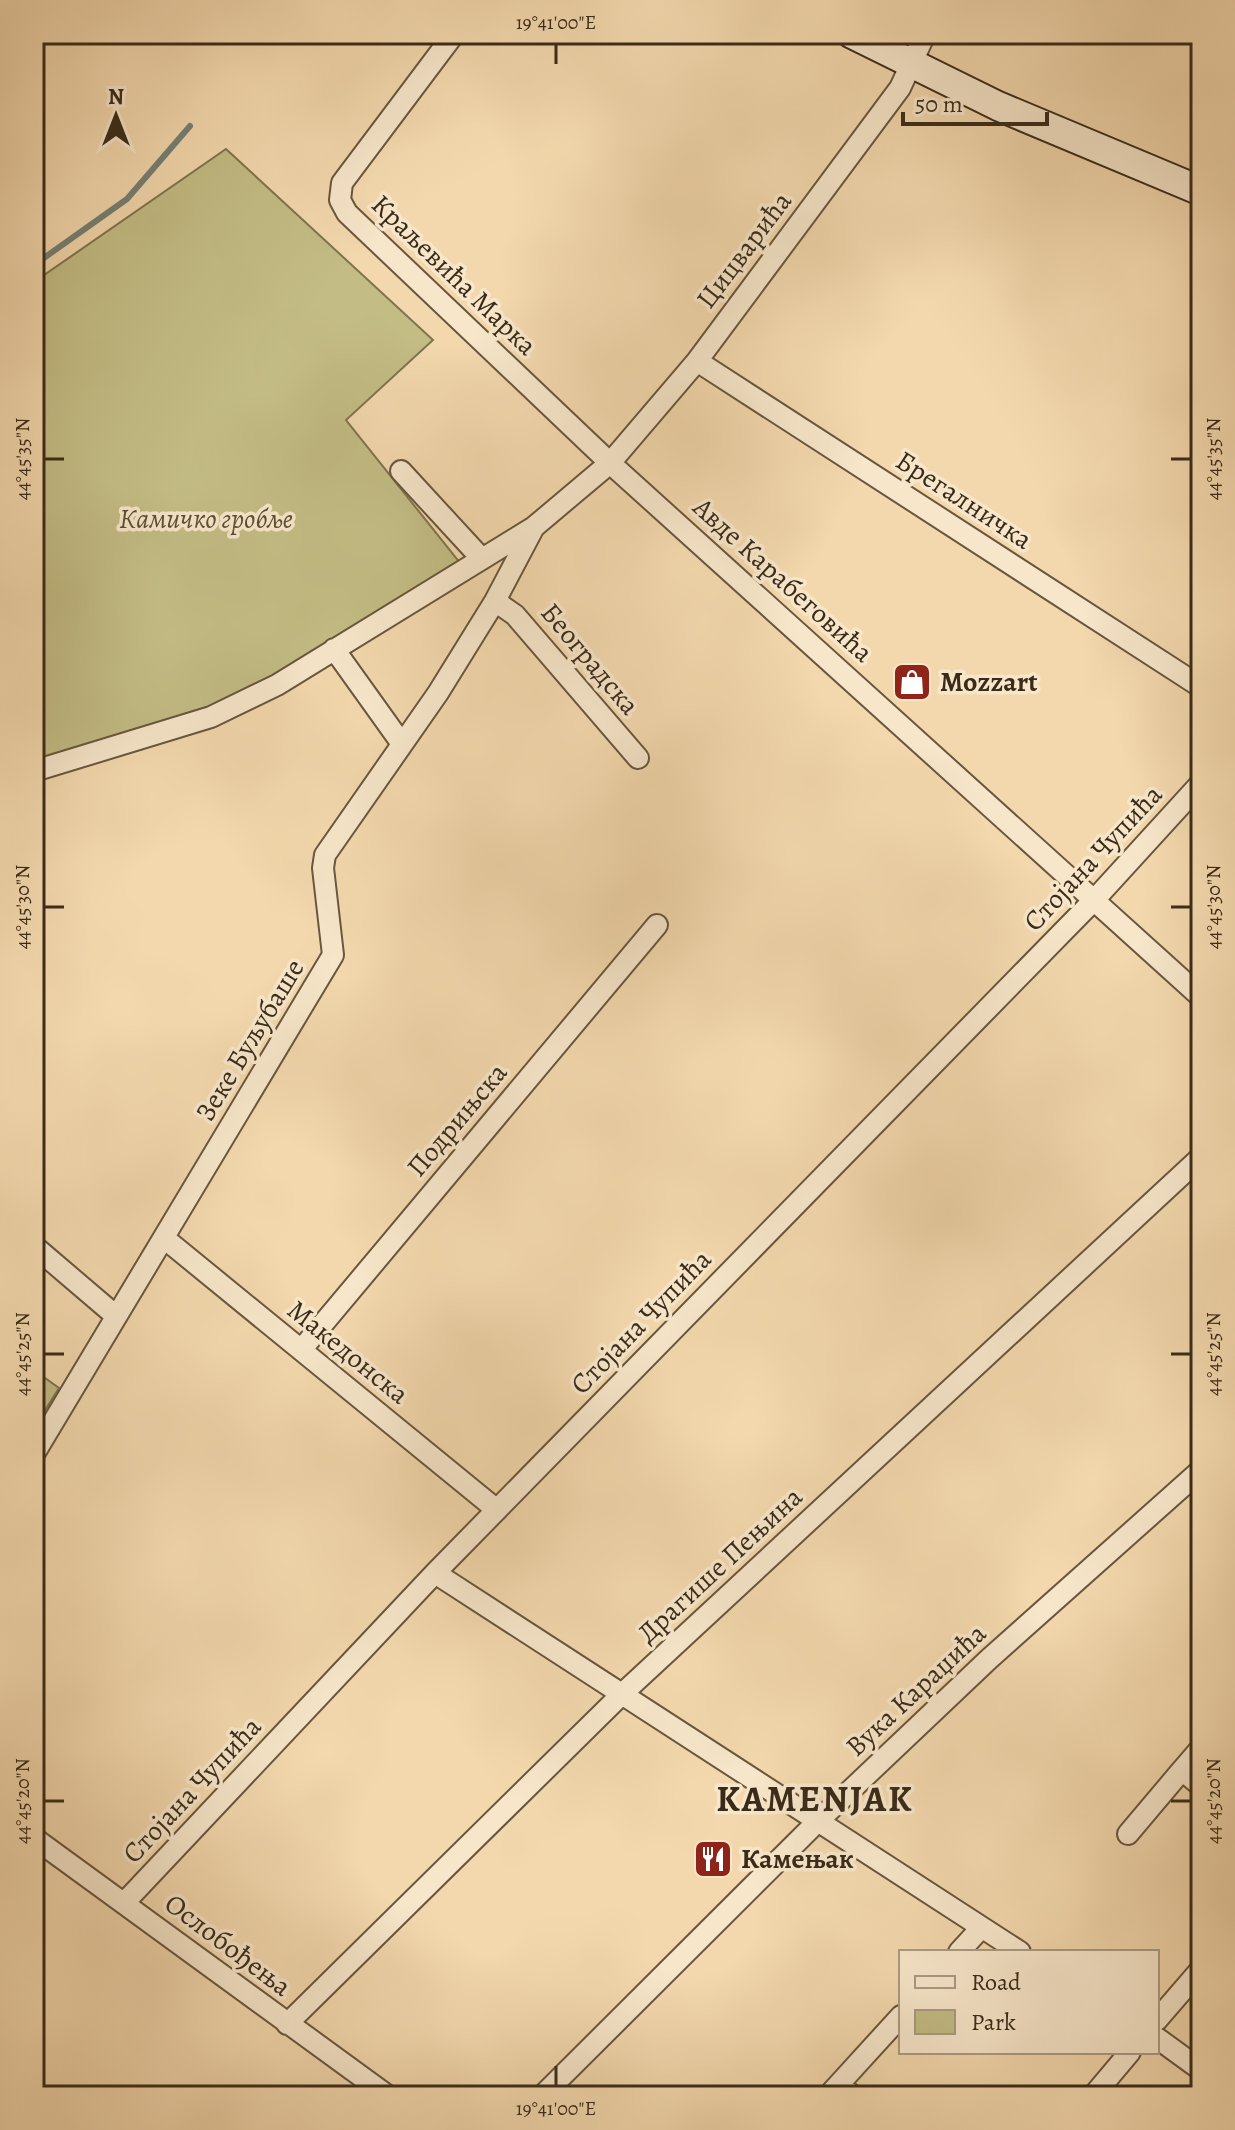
<svg xmlns="http://www.w3.org/2000/svg" width="1235" height="2130" font-family="Alegreya,serif">
<rect width="100%" height="100%" fill="#f3d8ad"/>
<filter id="stains"><feTurbulence type="fractalNoise" baseFrequency=".0025" numOctaves="4"/><feColorMatrix values="0 0 0 0 .2 0 0 0 0 .09 0 0 0 0 .02 0 0 0 .5 -.17"/></filter>
<radialGradient id="worn" r=".72"><stop offset=".6" stop-color="#630" stop-opacity="0"/><stop offset="1" stop-color="#630" stop-opacity=".3"/></radialGradient>
<!-- green -->
<path fill="#c3bc84" stroke="#7e744e" stroke-width="2" d="M226,149L433,340L346,420L468,573L218,707L34,771V282Z
M34,1370L59,1388L34,1428Z"/>
<g fill="none" stroke-linecap="round" stroke-linejoin="round">
<!-- stream -->
<path stroke="#768075" stroke-width="6" d="M34,265L127,199L190,126"/>
<!-- street casing -->
<g stroke="#68563e" stroke-width="24">
<path id="street" d="M454,34L342,183L340,200L347,213L610,463L1201,997
M697,361L1201,687
M401,471L482,559
M495,601L515,615L638,758
M334,649L402,744
M34,771L211,717L277,685L534,527
M164,1238L497,1510
M34,1246L116,1316
M301,1350L657,925
M34,1454L333,955L323,868L325,855L438,693L495,601L534,527L610,463L697,361L900,88L925,34
M435,1573L1020,1952
M1201,1748L1182,1770L1201,1786
M1128,1834L1182,1770
M34,1838L388,2096
M124,1903L435,1573L1096,898L1201,783
M959,1952L981,1928
M1157,2020L1201,1969
M287,2024L622,1694L1201,1157
M1157,2038L1201,2070
M839,2084L901,2016
M542,2096L816,1823L989,1659L1201,1470
M828,2096L839,2084L853,2096
M1093,2096L1130,2052"/>
</g>
<!-- secondary casing -->
<g stroke="#3a2b19" stroke-width="32">
<path id="secondary" d="M852,34L998,106L1201,191"/>
</g>
<!-- street -->
<use href="#street" stroke="#f7e6ca" stroke-width="20"/>
<!-- secondary -->
<use href="#secondary" stroke="#f7e6ca" stroke-width="28"/>
</g>
<!-- ticks -->
<path fill="none" stroke="#3a2b19" stroke-width="3" d="M556,44V64M44,459H64M1171,459H1191M44,907H64M1171,907H1191M44,1354H64M1171,1354H1191M44,1801H64M1171,1801H1191M556,2066V2086"/>
<!-- icons -->
<defs>
<g id="shop-square" transform="scale(2)"><rect x="-9" y="-9" width="18" height="18" rx="4" fill="#8f2418" stroke="#f7e6ca"/><path d="M-5-2.5h2.3a2.7 3.5 0 0 1 5.4 0H5L5.5 6h-11ZM-1.5-2.5h3a1.5 2.3 0 0 0-3 0Z" fill="#fff"/></g>
<g id="restaurant-square" transform="scale(2)"><rect x="-9" y="-9" width="18" height="18" rx="4" fill="#8f2418" stroke="#f7e6ca"/><path d="M-5-6h1v4h1v-4h1v4h1v-4h1v5L-1.5 .5V6h-2V.5L-5-1ZM5-6V6H3V1.5H1.5Q1.5-4 5-6Z" fill="#fff"/></g>
</defs>
<g fill-rule="evenodd">
<use href="#shop-square" x="912" y="682"/>
<use href="#restaurant-square" x="713" y="1859"/>
</g>
<g text-anchor="middle" dominant-baseline="central" stroke-width="7" stroke-linejoin="round" paint-order="stroke">
<!-- street labels -->
<g font-size="28" fill="#3a2b19" stroke="#f7e6ca">
<text transform="translate(744 250) rotate(-53)">Цицварића</text>
<text transform="translate(454 275) rotate(44)">Краљевића Марка</text>
<text transform="translate(964 500) rotate(33)">Брегалничка</text>
<text transform="translate(783 580) rotate(42)">Авде Карабеговића</text>
<text transform="translate(590 659) rotate(50)">Београдска</text>
<text transform="translate(1093 858) rotate(-47)">Стојана Чупића</text>
<text transform="translate(250 1040) rotate(-59)">Зеке Буљубаше</text>
<text transform="translate(457 1120) rotate(-50)">Подрињска</text>
<text transform="translate(641 1322) rotate(-46)">Стојана Чупића</text>
<text transform="translate(348 1352) rotate(39)">Македонска</text>
<text transform="translate(720 1565) rotate(-43)">Драгише Пењина</text>
<text transform="translate(916 1690) rotate(-43)">Вука Караџића</text>
<text transform="translate(192 1790) rotate(-47)">Стојана Чупића</text>
<text transform="translate(228 1945) rotate(37)">Ослобођења</text>
</g>
<!-- park labels -->
<g font-size="28" font-style="italic" fill="#5c4f34" stroke="#f7e6ca">
<text x="206" y="519">Камичко гробље</text>
</g>
<!-- poi labels -->
<g font-size="28" font-weight="bold" fill="#3a2b19" stroke="#f7e6ca" text-anchor="start">
<text x="940" y="682">Mozzart</text>
<text x="741" y="1859">Камењак</text>
</g>
<!-- district labels -->
<g font-size="36" font-weight="bold" letter-spacing="2" fill="#3a2b19" stroke="#f7e6ca">
<text x="815" y="1798">KAMENJAK</text>
</g>
</g>
<!-- margin -->
<rect width="1235" height="2130" fill="none" stroke="#f3d8ad" stroke-width="88"/>
<!-- legend -->
<rect x="899" y="1950" width="260" height="104" fill="#f7e6ca" stroke="#ab9b83" stroke-width="2"/>
<rect x="915" y="1976" width="40" height="12" fill="#f7e6ca" stroke="#ab9b83" stroke-width="2"/>
<text x="971" y="1990" font-size="24" fill="#3a2b19">Road</text>
<rect x="915" y="2010" width="40" height="24" fill="#c3bc84" stroke="#ab9b83" stroke-width="2"/>
<text x="971" y="2030" font-size="24" fill="#3a2b19">Park</text>
<!-- north arrow -->
<g transform="translate(116 116)" stroke="#f7e6ca" stroke-width="6" paint-order="stroke">
<path d="M0-6L14 30L0 20L-14 30Z" fill="#3a2b19"/>
<text y="-12" font-size="22" font-weight="bold" text-anchor="middle" fill="#3a2b19">N</text>
</g>
<!-- scale -->
<path d="M903 112v12h144v-12" fill="none" stroke="#3a2b19" stroke-width="4"/>
<text x="915" y="112" font-size="24" fill="#3a2b19" stroke="#f7e6ca" stroke-width="6" paint-order="stroke">50 m</text>
<rect x="44" y="44" width="1147" height="2042" fill="none" stroke="#3a2b19" stroke-width="3"/>
<g font-size="20" text-anchor="middle" fill="#3a2b19">
<text x="556" y="29">19°41'00"E</text>
<text transform="translate(22 459) rotate(-90)" y="7">44°45'35"N</text>
<text transform="translate(1213 459) rotate(-90)" y="7">44°45'35"N</text>
<text transform="translate(22 907) rotate(-90)" y="7">44°45'30"N</text>
<text transform="translate(1213 907) rotate(-90)" y="7">44°45'30"N</text>
<text transform="translate(22 1354) rotate(-90)" y="7">44°45'25"N</text>
<text transform="translate(1213 1354) rotate(-90)" y="7">44°45'25"N</text>
<text transform="translate(22 1801) rotate(-90)" y="7">44°45'20"N</text>
<text transform="translate(1213 1801) rotate(-90)" y="7">44°45'20"N</text>
<text x="556" y="2115">19°41'00"E</text>
</g>
<rect width="100%" height="100%" filter="url(#stains)"/>
<rect width="100%" height="100%" fill="url(#worn)"/>
</svg>
